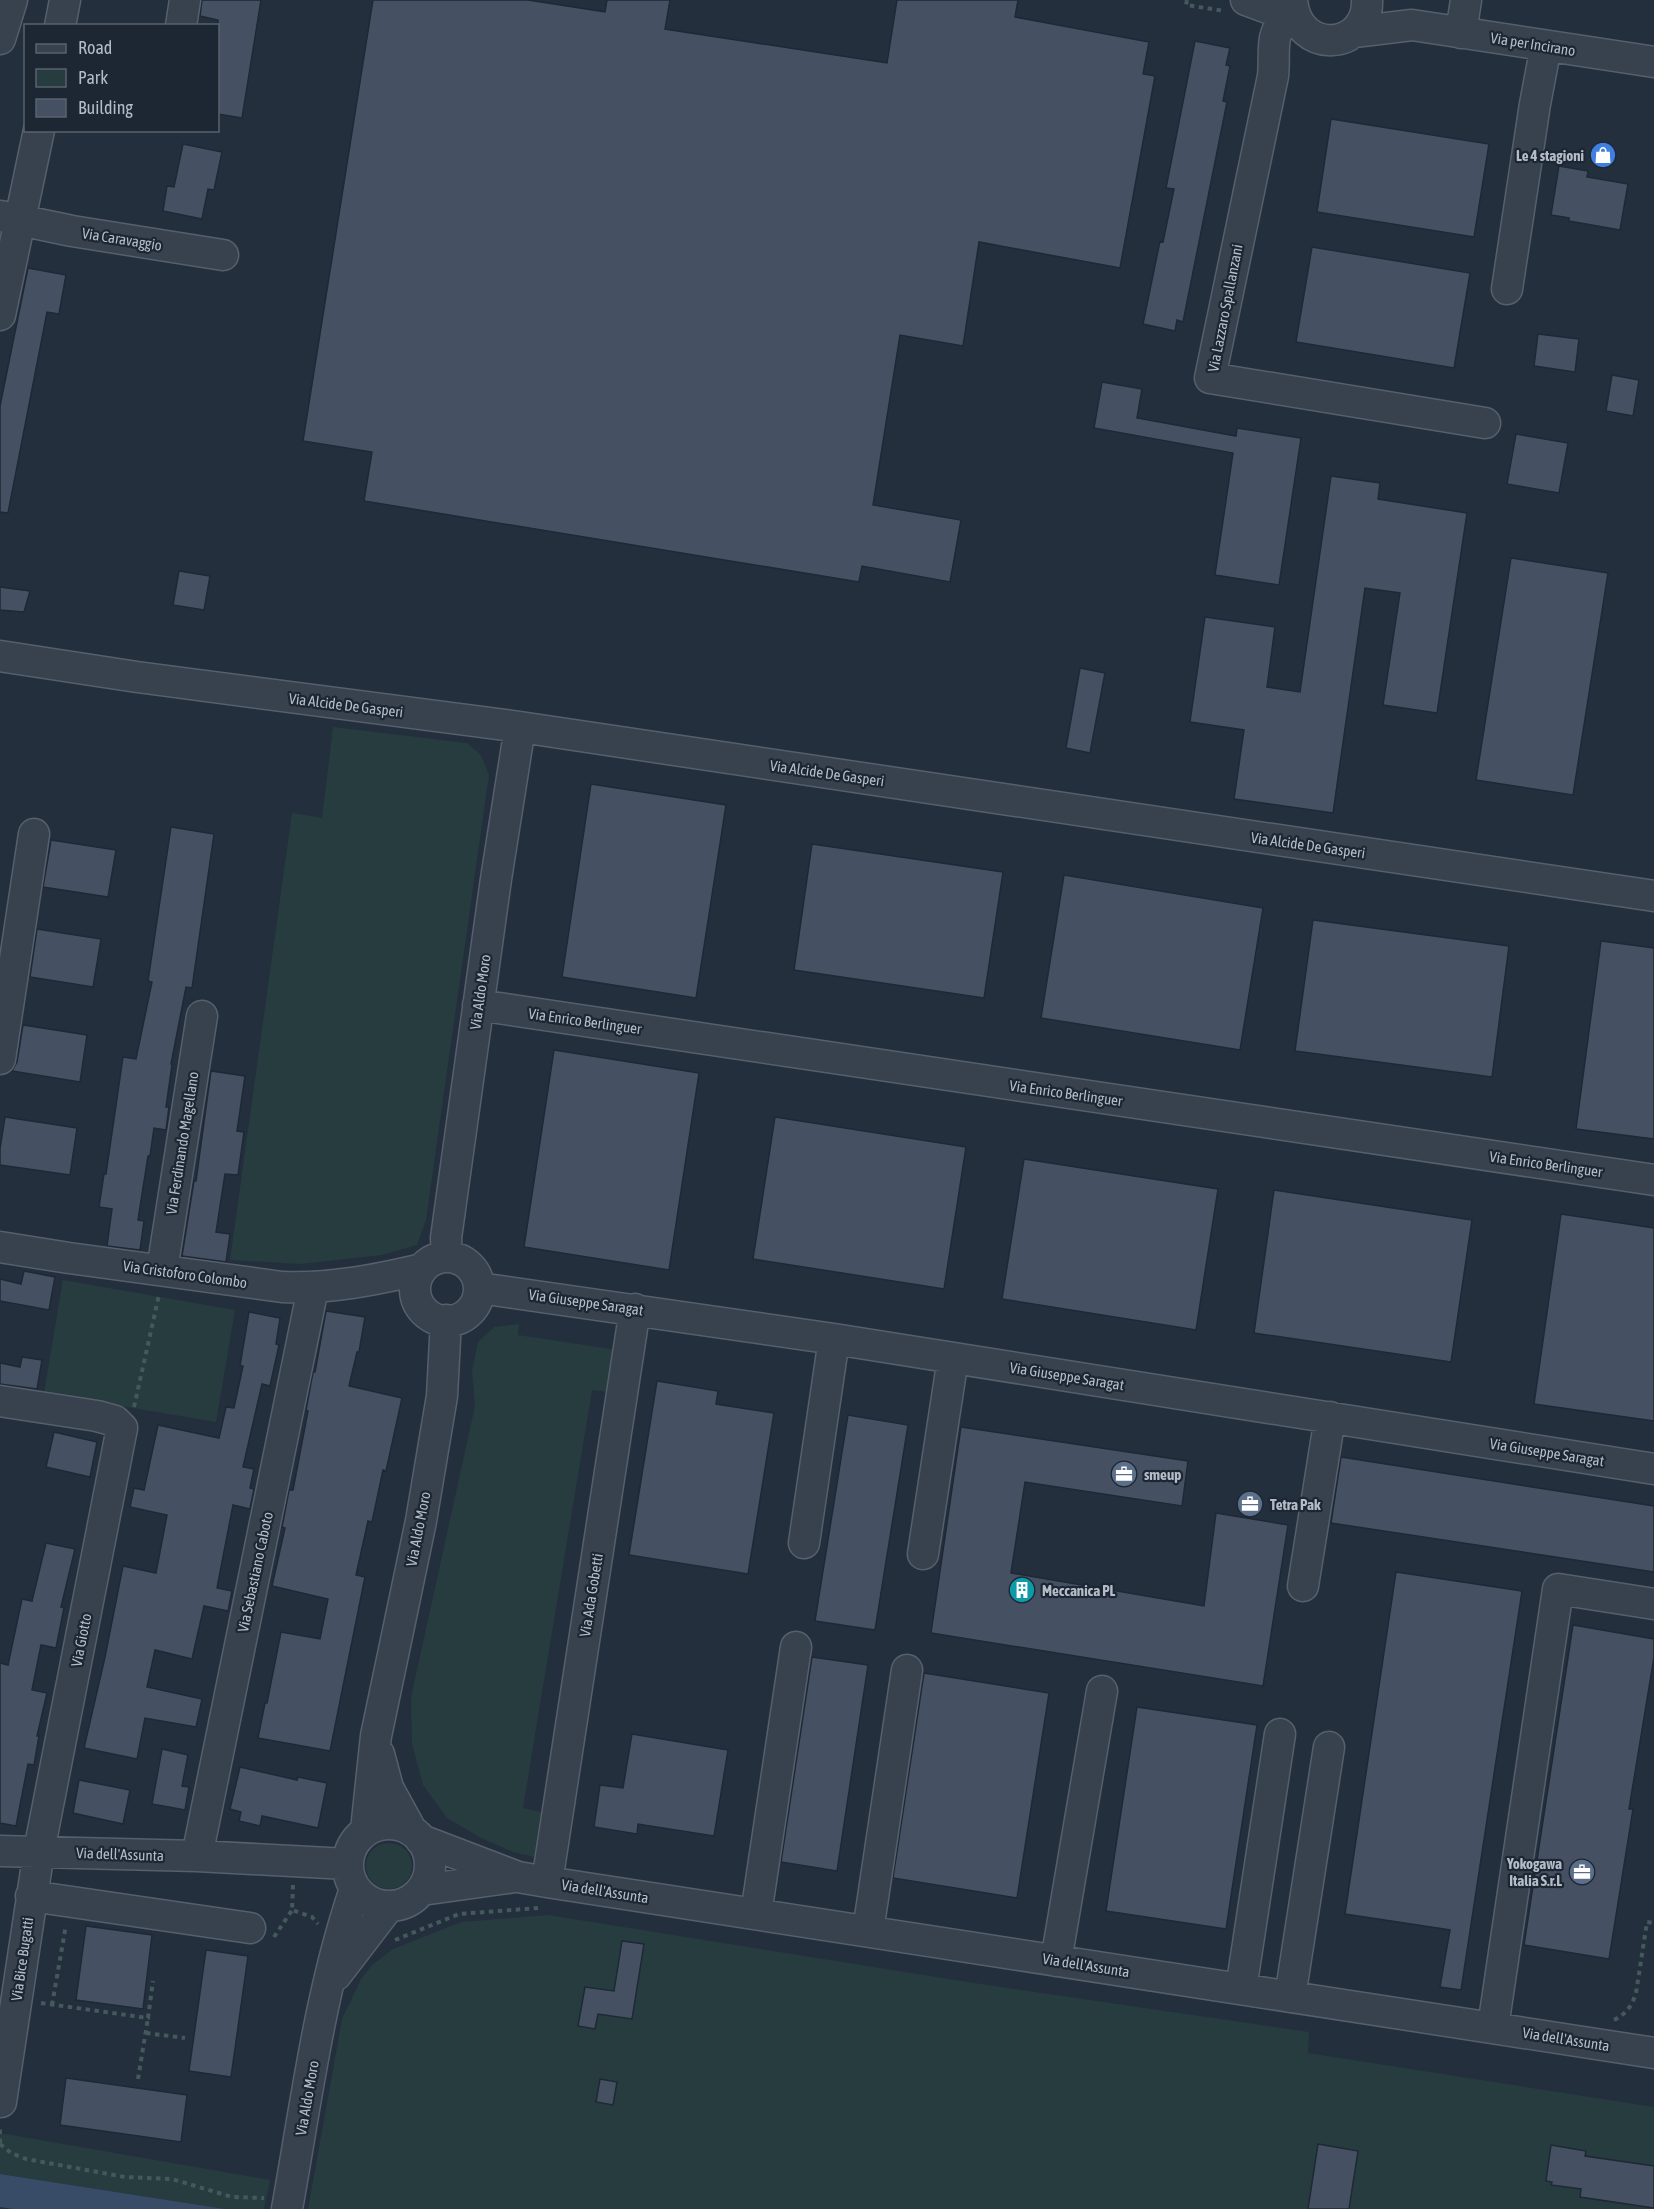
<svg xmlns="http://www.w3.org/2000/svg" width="1654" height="2209" font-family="'Asap Condensed',sans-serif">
<rect width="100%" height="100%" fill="#242f3e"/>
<!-- green -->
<path fill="#263c3f" d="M333,727L467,743L481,755L489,775L426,1220L417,1245L382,1255L300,1264L230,1260L292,813L322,818Z
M63,1280L235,1310L216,1422L44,1393Z
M519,1324L518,1335L617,1350L610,1392L592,1390L523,1808L541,1812L534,1857L513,1852L481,1838L447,1818L423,1785L412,1744L411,1697L475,1406L472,1371L478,1342L494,1327Z
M366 1866a23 23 0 1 1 46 0a23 23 0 1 1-46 0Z
M548,1915L974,1983L1309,2032L1308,2053L1654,2107V2209H308L342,2019L361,1979L372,1965L393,1949L461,1922Z
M0,2133L270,2180L264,2209H225L0,2174Z"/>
<!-- water -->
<path fill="#394c67" d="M0,2174L225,2209H13L0,2207Z"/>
<!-- building -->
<path fill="#455162" stroke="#1f2835" stroke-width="1.5" d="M202,0H261L242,118L218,114V20L200,16Z
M373,0H528L605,12L607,0H670L665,29L887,63L897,0H1018L1015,17L1149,42L1143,74L1155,76L1120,268L979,242L963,346L900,335L873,505L961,520L950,582L862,566L859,582L364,501L372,452L303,441Z
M1195,41L1230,48L1226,65L1230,66L1223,101L1227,102L1183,322L1177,320L1175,331L1143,324L1160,241L1163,242L1174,189L1166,188Z
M1331,119L1489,144L1474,237L1317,212Z
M183,144L222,152L214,190L208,189L202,219L163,211L167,186L174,187Z
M1559,166L1588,171L1587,177L1628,184L1620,230L1569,221V218L1551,215Z
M1312,247L1470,273L1454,368L1296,342Z
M28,268L66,275L59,314L47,312L8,513L0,512V406Z
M1538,334L1579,339L1575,372L1534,366Z
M1612,375L1639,380L1633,416L1606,411Z
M1102,382L1142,389L1137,418L1236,436L1237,428L1301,438L1279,585L1215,575L1233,453L1094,428Z
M1516,434L1568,443L1559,493L1507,484Z
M1331,476L1380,483L1378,499L1467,513L1437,713L1383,705L1400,593L1365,588L1333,813L1234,799L1244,730L1190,722L1205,617L1275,627L1267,687L1300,692Z
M1511,558L1608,573L1573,795L1476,780Z
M179,571L210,576L204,610L173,605Z
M0,587L30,591L24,612L0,610Z
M1080,668L1105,673L1090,753L1066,748Z
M591,784L726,805L696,998L562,977Z
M171,827L214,834L192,988L186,987L171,1064L172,1065L166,1107H169L166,1130L154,1128L150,1156H148L138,1220L144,1221L140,1250L107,1246L112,1209L99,1207L104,1174H106L123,1057L136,1059L152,982L148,981Z
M51,840L116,850L108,897L43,887Z
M812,844L1003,872L984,998L794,970Z
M1064,875L1263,908L1240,1050L1041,1018Z
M1313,920L1509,946L1492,1077L1295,1051Z
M37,929L101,939L93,987L30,977Z
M1601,941L1654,948V1139L1576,1129Z
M23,1025L87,1035L80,1082L12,1071L17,1062Z
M554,1050L699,1073L669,1270L524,1247Z
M211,1071L245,1076L237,1131L244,1132L238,1175L225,1174L216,1232L230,1234L226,1262L182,1256L194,1181H196Z
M5,1117L77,1128L70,1175L0,1165V1149Z
M775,1117L966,1147L944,1289L753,1259Z
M1024,1159L1218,1189L1196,1330L1002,1299Z
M1274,1190L1472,1220L1451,1362L1254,1333Z
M1561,1214L1654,1228V1421L1534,1404Z
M24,1271L55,1277L49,1310L0,1301V1279L21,1284Z
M326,1311L365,1317L359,1352H357L349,1386L402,1398L386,1471L383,1470L372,1522L368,1521L356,1575L365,1577L330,1751L258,1738L265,1703H267L281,1632L320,1639L328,1599L272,1586L285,1528L282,1527L289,1490H293L308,1411L306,1410L313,1372H315Z
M249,1312L280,1318L276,1344L279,1345L270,1386L262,1384L243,1467L254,1469L250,1488L254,1489L250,1509L233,1505L217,1588L232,1591L228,1611L204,1606L192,1659L155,1650L147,1687L202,1699L196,1727L145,1718L137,1759L84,1748L105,1657L123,1566L156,1573L167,1515L130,1507L134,1488L144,1490L158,1425L219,1438L226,1407L234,1408L243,1366H240Z
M22,1357L42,1360L37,1389L0,1384V1363L20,1367Z
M657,1381L718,1391L716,1404L774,1413L748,1574L629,1555Z
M848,1415L908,1425L875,1630L815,1621Z
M961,1427L1188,1461L1182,1506L1025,1482L1011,1573L1204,1606L1216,1513L1288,1525L1263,1686L931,1633Z
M54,1432L97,1442L90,1477L46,1467Z
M1341,1457L1654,1506V1572L1331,1523Z
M46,1543L75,1549L61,1607L64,1608L56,1648L41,1645L32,1690L47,1693L37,1736H39L34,1765L28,1764L16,1826L0,1823V1663L8,1665L22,1599L32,1601Z
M1396,1572L1522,1591L1461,1990L1440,1987L1450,1930L1345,1914Z
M1573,1625L1654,1639V1657L1629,1809H1633L1609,1959L1524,1945Z
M812,1657L868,1665L837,1871L781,1862Z
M924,1673L1049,1693L1017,1898L893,1878Z
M1137,1707L1257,1725L1226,1929L1106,1911Z
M632,1734L728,1750L714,1836L638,1824L637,1834L594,1827L600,1785L623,1788Z
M162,1749L188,1755L182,1786L189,1787L185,1810L152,1804Z
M240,1767L297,1780L298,1777L327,1783L318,1828L262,1816L260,1826L239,1821L241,1812L230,1809Z
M79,1780L130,1790L123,1824L73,1813Z
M86,1926L152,1935L143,2009L76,2000Z
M622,1941L644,1944L632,2019L598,2014L595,2029L578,2026L585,1987L614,1991Z
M206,1950L248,1956L231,2077L189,2071Z
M66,2078L187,2095L181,2142L60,2125Z
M600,2079L617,2082L613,2105L596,2102Z
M1318,2144L1358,2151L1349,2209H1308Z
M1551,2145L1586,2151L1585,2156L1654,2166V2208L1580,2197L1581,2189L1551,2185L1552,2182L1546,2181Z"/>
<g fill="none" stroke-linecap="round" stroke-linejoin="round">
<!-- minor casing -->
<g stroke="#565f6c" stroke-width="33">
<path id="minor" d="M1246,0L1278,12L1293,11
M1292,0C1297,57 1369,50 1367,0
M1293,11C1267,36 1276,44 1273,76L1210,378L1485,423
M60,26L65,0
M181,26L185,0
M1354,32L1412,25L1654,62
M1461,33L1466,0
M0,39L12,0
M0,216L72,231L223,255
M1507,289L1535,104L1546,46
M0,315L39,130
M0,656L137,677L520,727L1654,896
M478,1005L1654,1180
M0,1059L34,834
M0,1247L69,1258L282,1287C330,1289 375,1280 422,1269
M447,1257L446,1238L496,879L520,727
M415 1289a32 32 0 1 1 64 0a32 32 0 1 1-64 0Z
M162,1270L202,1016
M479,1288L834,1339L1654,1469
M0,1401L97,1416L115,1421L122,1428L39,1851L1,2102
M804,1543L834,1339
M923,1554L953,1358
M1303,1586L1330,1417
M379,1754L388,1788L411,1830
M348 1865a41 41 0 1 1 82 0a41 41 0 1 1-82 0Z
M366,1830L376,1736L421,1521L442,1396L446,1320
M421,1840L518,1877L547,1882L1654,2053
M0,1851L197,1856L347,1864
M197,1856L313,1288
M547,1882L635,1309
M422,1890L515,1877
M31,1896L250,1928
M756,1914L796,1647
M868,1931L907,1670
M1056,1961L1102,1691
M336,1975L389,1906
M1241,1989L1280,1734
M1290,1997L1329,1747
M1493,2027L1558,1589L1654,1604
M287,2209C306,2103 320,1991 355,1889"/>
</g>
<!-- path -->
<path stroke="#44595c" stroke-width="4" stroke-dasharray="4.5 4.5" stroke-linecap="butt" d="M1187,0L1186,5L1225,11
M134,1407L159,1295
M293,1885L292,1910L312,1917L318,1924
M274,1937L292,1910
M395,1940L459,1914L538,1908
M41,2003L148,2018L153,1981
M52,2005L66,1925
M1614,2020C1626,2014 1632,2006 1636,1993L1647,1922L1654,1923
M146,2033L185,2038
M138,2079L148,2018
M0,2143V2126
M0,2144L11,2153L26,2159L125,2177L172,2179L232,2197L264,2198"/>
<!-- minor -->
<use href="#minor" stroke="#38414e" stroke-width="30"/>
</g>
<!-- icons -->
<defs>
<g id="shop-disc" transform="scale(1.35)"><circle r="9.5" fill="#3f7fe0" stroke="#1d2633"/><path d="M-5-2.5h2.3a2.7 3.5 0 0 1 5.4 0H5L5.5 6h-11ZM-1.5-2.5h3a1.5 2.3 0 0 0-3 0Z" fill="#fff"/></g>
<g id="office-disc" transform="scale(1.35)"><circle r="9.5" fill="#5c6f8a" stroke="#1d2633"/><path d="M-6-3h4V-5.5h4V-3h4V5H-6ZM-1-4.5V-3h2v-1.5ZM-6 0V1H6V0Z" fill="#fff"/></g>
<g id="building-disc" transform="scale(1.35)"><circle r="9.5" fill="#0f9aa8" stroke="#1d2633"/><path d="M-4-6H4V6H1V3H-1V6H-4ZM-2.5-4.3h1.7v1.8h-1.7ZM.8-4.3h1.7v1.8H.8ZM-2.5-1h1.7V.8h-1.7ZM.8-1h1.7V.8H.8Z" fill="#fff"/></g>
</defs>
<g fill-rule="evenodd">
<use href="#shop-disc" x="1603" y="155"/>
<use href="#office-disc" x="1124" y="1474"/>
<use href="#office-disc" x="1250" y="1504"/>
<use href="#building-disc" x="1022" y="1590"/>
<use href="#office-disc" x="1582" y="1872"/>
</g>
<g text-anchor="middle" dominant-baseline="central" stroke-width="4.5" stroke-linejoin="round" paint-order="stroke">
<!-- street labels -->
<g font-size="15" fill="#b4bcc9" stroke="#1d2633">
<text transform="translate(1533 44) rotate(9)">Via per Incirano</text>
<text transform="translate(122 239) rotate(9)">Via Caravaggio</text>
<text transform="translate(1225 308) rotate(-79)">Via Lazzaro Spallanzani</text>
<text transform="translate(346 705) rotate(7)">Via Alcide De Gasperi</text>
<text transform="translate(827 773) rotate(8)">Via Alcide De Gasperi</text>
<text transform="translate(1308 845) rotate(8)">Via Alcide De Gasperi</text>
<text transform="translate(480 992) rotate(-82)">Via Aldo Moro</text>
<text transform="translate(585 1021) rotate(8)">Via Enrico Berlinguer</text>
<text transform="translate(1066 1093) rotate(8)">Via Enrico Berlinguer</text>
<text transform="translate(182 1143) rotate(-81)">Via Ferdinando Magellano</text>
<text transform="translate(1546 1164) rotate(8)">Via Enrico Berlinguer</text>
<text transform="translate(185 1274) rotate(8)">Via Cristoforo Colombo</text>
<text transform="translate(586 1302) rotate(8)">Via Giuseppe Saragat</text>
<text transform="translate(1067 1376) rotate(9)">Via Giuseppe Saragat</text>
<text transform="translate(1547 1452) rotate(9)">Via Giuseppe Saragat</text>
<text transform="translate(418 1529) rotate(-79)">Via Aldo Moro</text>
<text transform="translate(255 1572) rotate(-78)">Via Sebastiano Caboto</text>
<text transform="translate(591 1595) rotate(-81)">Via Ada Gobetti</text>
<text transform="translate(81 1640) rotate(-79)">Via Giotto</text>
<text transform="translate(120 1854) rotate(2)">Via dell'Assunta</text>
<text transform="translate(605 1891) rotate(9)">Via dell'Assunta</text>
<text transform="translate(22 1959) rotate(-82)">Via Bice Bugatti</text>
<text transform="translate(1086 1965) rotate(9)">Via dell'Assunta</text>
<text transform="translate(1566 2039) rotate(9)">Via dell'Assunta</text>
<text transform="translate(307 2098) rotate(-80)">Via Aldo Moro</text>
</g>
<!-- poi labels -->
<g font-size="15" font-weight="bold" fill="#b4bcc9" stroke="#1d2633" text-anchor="start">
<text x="1584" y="155" text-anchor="end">Le 4 stagioni</text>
<text x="1144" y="1474">smeup</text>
<text x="1270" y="1504">Tetra Pak</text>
<text x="1042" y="1590">Meccanica PL</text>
<text x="1562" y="1863" text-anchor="end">Yokogawa<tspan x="1562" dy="17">Italia S.r.L</tspan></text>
</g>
</g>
<!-- legend -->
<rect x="24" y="24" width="195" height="108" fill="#1d2633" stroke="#59626f" stroke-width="1.5"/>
<rect x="36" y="44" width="30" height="9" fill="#38414e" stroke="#59626f" stroke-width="1.5"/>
<text x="78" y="54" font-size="18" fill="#b4bcc9">Road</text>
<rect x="36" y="69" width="30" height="18" fill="#263c3f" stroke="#59626f" stroke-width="1.5"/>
<text x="78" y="84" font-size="18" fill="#b4bcc9">Park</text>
<rect x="36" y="99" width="30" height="18" fill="#455162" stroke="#59626f" stroke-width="1.5"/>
<text x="78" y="114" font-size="18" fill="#b4bcc9">Building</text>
</svg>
